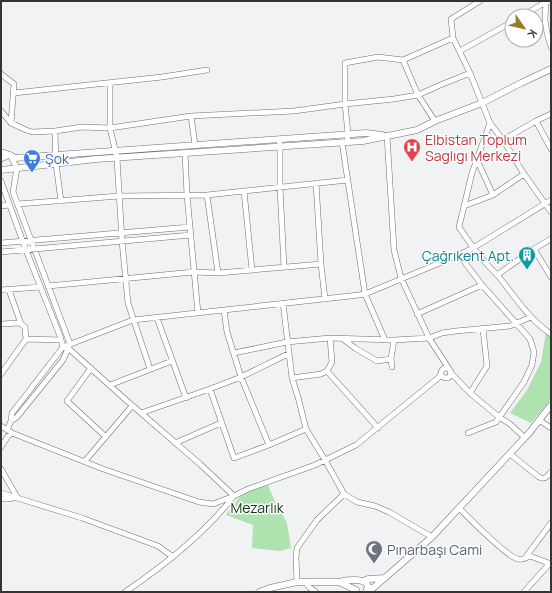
<svg xmlns="http://www.w3.org/2000/svg" width="552" height="593" font-family="Manrope,sans-serif">
<rect width="100%" height="100%" fill="#f0f2f3"/>
<!-- green -->
<path fill="#aee3af" d="M551,329V399L531,423L510,413L527,390L541,362L546,333Z
M268,485L275,502L287,523L291,548L280,551L252,548L253,525L226,515L240,497L250,490Z"/>
<g fill="none" stroke-linecap="round" stroke-linejoin="round">
<!-- minor casing -->
<g stroke="#6e6f70" stroke-width="6">
<path id="minor" d="M480,1L451,19L453,38L470,73L490,123L503,140L524,174L551,212
M546,1L545,20L547,33L551,47
M522,16L546,2L550,1
M460,51L512,22
M403,60L418,95L435,121
M1,74L14,84L11,123
M110,83V128L117,158L122,241L128,303L150,369
M14,93L162,77L207,70
M1,111L11,123L26,130L32,132L55,131L82,127L110,128L191,116L294,111L345,104L394,99L418,95L438,86L470,73
M191,116L195,145
M536,121L551,149
M490,123L472,173L459,227C467,239 475,251 485,262C489,267 495,272 499,277C515,297 530,320 551,334
M55,131L56,164L61,201
M387,135L394,250L401,278L429,338L449,369
M279,139L280,146V187L284,267
M503,140L536,121L551,114
M342,142L365,294L385,340
M347,142L348,134L345,104V63L378,57L403,60L453,38
M185,153L187,195L198,313
M1,159L10,155L17,168L13,192L70,344L63,360L17,417L11,421
M477,160L493,195
M1,181L24,245L60,336L63,347L12,413L11,421L7,430
M316,183L321,264L325,299
M244,191L252,270
M207,195L218,273
M18,204L119,196L207,195L348,180
M1,206L9,205
M464,206L493,195L524,174
M1,243L190,227
M534,249L551,277
M1,252L191,235
M459,255L482,285L530,339L534,352L532,365L524,382L496,422L468,433
M497,275L534,249L551,239
M48,286L194,272L218,273L321,264
M1,290L40,287
M9,290L21,324
M283,303L292,378L298,397L306,429L325,460L344,494L357,502L375,506L389,512L432,537
M224,310L227,332L241,377L269,445
M417,314L482,285
M157,318L186,398
M1,324L20,323L25,327L26,339L1,374
M26,339L61,340
M343,339L355,348L377,361L391,359
M63,347L133,320L359,295L365,294L459,255L473,248L551,200
M63,347L68,348L77,356L126,400L200,464L234,496C204,534 165,565 125,592
M234,353L287,342L330,338L394,340L429,338L442,333L456,331L510,326L531,317
M392,367L391,359L394,340
M91,368L67,401L106,437
M441 373a5 5 0 1 1 10 0a5 5 0 1 1-10 0Z
M327,371L378,428
M450,372L470,393L499,417L510,424L525,438
M292,378L321,374L327,371L332,362L330,338
M110,385L172,361
M210,389L234,458L269,445L306,429
M470,393L487,366L483,329
M141,413L210,389L241,377L288,354
M539,420L551,428
M1,426L12,433L103,469L199,502L213,504L234,496L248,489L315,465L356,445L438,378L441,374
M175,443L221,423
M1,447L8,436L12,433
M510,454L539,477C545,480 547,477 551,472
M85,461L132,406
M1,469L17,497
M1,493L82,518L158,546L173,557
M1,499H10L16,497
M459,508C469,518 507,557 518,559C522,560 526,558 530,556L551,564
M525,558L551,523
M297,582L296,557L297,548L317,520L344,494
M305,582L309,587L316,592
M524,592L550,563"/>
</g>
<!-- major casing -->
<g stroke="#6e6f70" stroke-width="7">
<path id="major" d="M1,152L10,155L15,158L366,133L382,135
M1,170L96,159L363,141L417,130L435,121L482,103L521,83L551,69
M363,581L368,579L385,578
M339,582L356,590
M367,589L373,588L432,537L530,432L551,405
M259,592L270,588L297,582H339C347,579 375,577 366,592"/>
</g>
<!-- minor -->
<use href="#minor" stroke="#fff" stroke-width="5"/>
<!-- major -->
<use href="#major" stroke="#fff" stroke-width="6"/>
</g>
<!-- icons -->
<defs>
<g id="hospital-pin" transform="scale(0.9)"><path d="M0 17L-7.5 6A9.5 9.5 0 1 1 7.5 6Z" fill="#e0444e" stroke="#feffff"/><path d="M-5-5h3v3.5h4V-5h3V5h-3V1.5h-4V5h-3Z" fill="#fff"/></g>
<g id="supermarket-pin" transform="scale(0.9)"><path d="M0 17L-7.5 6A9.5 9.5 0 1 1 7.5 6Z" fill="#3f7fe0" stroke="#feffff"/><path d="M-6-5.5h2.5l.6 2H6L4.5 2H-2.5L-4.4-4H-6ZM-1.5 3.2a1.3 1.3 0 1 0 .1 0ZM3 3.2a1.3 1.3 0 1 0 .1 0Z" fill="#fff"/></g>
<g id="building-pin" transform="scale(0.9)"><path d="M0 17L-7.5 6A9.5 9.5 0 1 1 7.5 6Z" fill="#0f9aa8" stroke="#feffff"/><path d="M-4-6H4V6H1V3H-1V6H-4ZM-2.5-4.3h1.7v1.8h-1.7ZM.8-4.3h1.7v1.8H.8ZM-2.5-1h1.7V.8h-1.7ZM.8-1h1.7V.8H.8Z" fill="#fff"/></g>
<g id="mosque-pin" transform="scale(0.9)"><path d="M0 17L-7.5 6A9.5 9.5 0 1 1 7.5 6Z" fill="#6b7280" stroke="#feffff"/><path d="M3.5-4.9A6 6 0 1 0 3.5 4.9A5 5 0 1 1 3.5-4.9Z" fill="#fff"/></g>
</defs>
<g fill-rule="evenodd">
<use href="#hospital-pin" x="412" y="147"/>
<use href="#supermarket-pin" x="32" y="158"/>
<use href="#building-pin" x="527" y="255"/>
<use href="#mosque-pin" x="374" y="549"/>
</g>
<g text-anchor="middle" dominant-baseline="central" stroke-width="3" stroke-linejoin="round" paint-order="stroke">
<!-- health labels -->
<g font-size="14" fill="#be3a42" stroke="#feffff" text-anchor="start">
<text x="425" y="139">Elbistan Toplum<tspan x="425" dy="16">Saglıgı Merkezi</tspan></text>
</g>
<!-- shop labels -->
<g font-size="14" fill="#366cbe" stroke="#feffff" text-anchor="start">
<text x="45" y="158">Şok</text>
</g>
<!-- culture labels -->
<g font-size="14" fill="#0d838f" stroke="#feffff" text-anchor="end">
<text x="514" y="255">Çağrıkent Apt.</text>
</g>
<!-- park labels -->
<g font-size="14" fill="#143416" stroke="#feffff">
<text x="257" y="507">Mezarlık</text>
</g>
<!-- worship labels -->
<g font-size="14" fill="#5b616d" stroke="#feffff" text-anchor="start">
<text x="387" y="549">Pınarbaşı Cami</text>
</g>
</g>
<!-- border -->
<rect width="552" height="593" fill="none" stroke="#333434" stroke-width="4"/>
<!-- north arrow -->
<g transform="translate(524 28) rotate(124)"><circle r="19" fill="#feffff" stroke="#adaeae"/>
<path d="M0-3L7 15L0 10L-7 15Z" fill="#997c25"/>
<text y="-6" font-size="11" font-weight="bold" text-anchor="middle" fill="#333434">K</text>
</g>
</svg>
